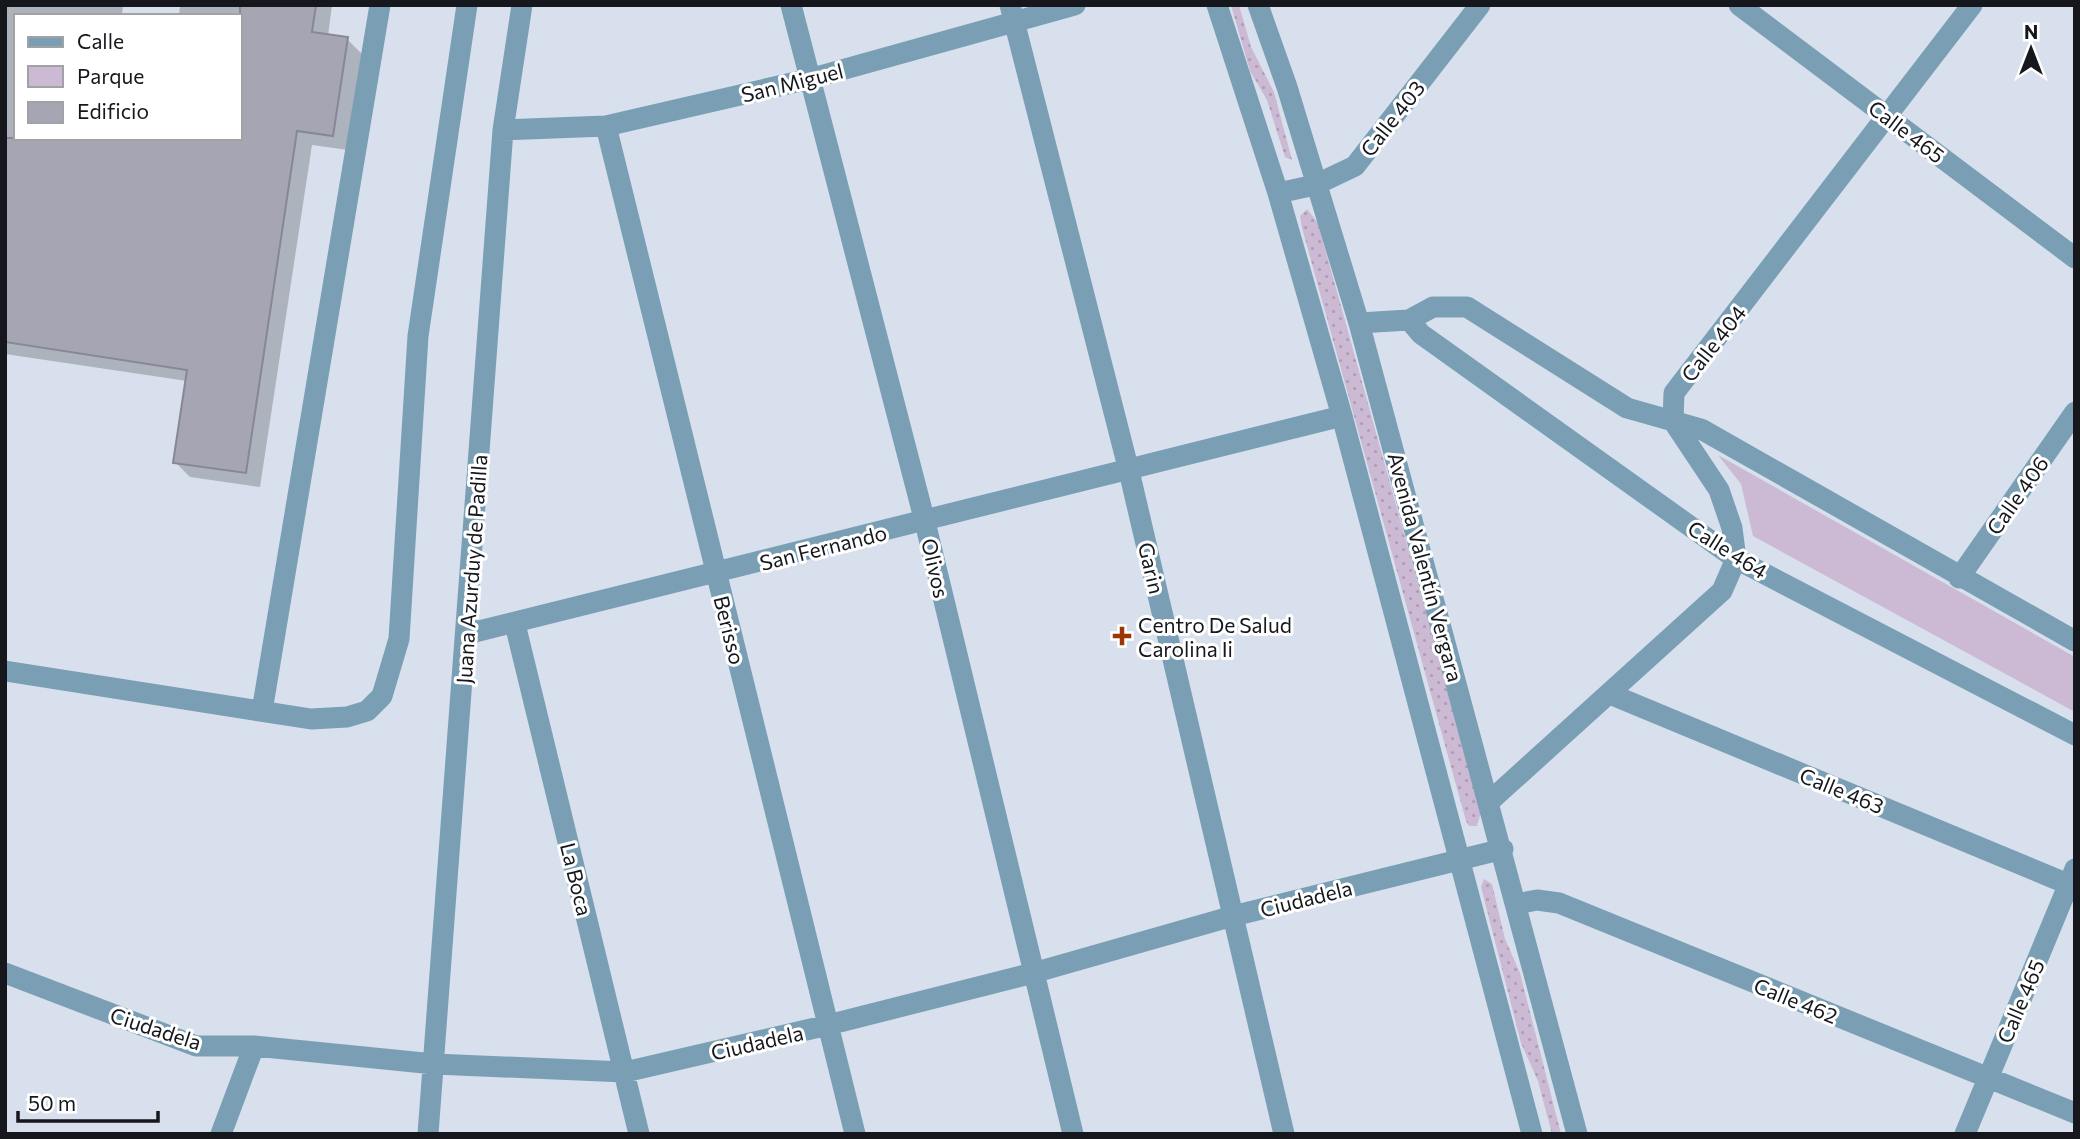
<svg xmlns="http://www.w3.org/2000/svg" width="2080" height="1139" font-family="Commissioner,sans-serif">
<defs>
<pattern id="grass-dots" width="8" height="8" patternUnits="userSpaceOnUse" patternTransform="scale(1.75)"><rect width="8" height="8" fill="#ccb9d3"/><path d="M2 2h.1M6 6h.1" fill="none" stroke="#ae9eb5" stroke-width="1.8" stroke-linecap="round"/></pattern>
</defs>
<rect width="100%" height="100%" fill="#d8e0ed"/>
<!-- grass -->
<path fill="url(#grass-dots)" d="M1231,5H1239L1251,47L1274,92L1292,160L1285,157L1267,100L1250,71Z
M1307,209L1318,223L1481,812L1477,826H1469L1466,821L1302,228L1300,216Z
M1484,879L1492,884L1505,939L1520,973L1561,1134H1552L1538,1081L1521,1043L1481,887Z"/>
<!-- park -->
<path fill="#ccb9d3" d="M1718,455L2075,657V712L1753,536L1741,484Z"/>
<!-- shadow -->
<path fill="#0003" d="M5,5H123L122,16H16V138H240V16H179L180,5H332L328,36L347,39L362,54L348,150L312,145L260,487L190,477L175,462L187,381L5,354Z"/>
<!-- building -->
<path fill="#a6a5b3" stroke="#888795" stroke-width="2" d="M240,5H316L312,32L348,37L333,136L297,131L246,473L173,463L187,370L5,342V138H240Z"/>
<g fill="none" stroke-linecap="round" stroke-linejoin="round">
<!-- minor -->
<path stroke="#7a9fb5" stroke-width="21" d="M791,5L925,522L1073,1134
M1010,5L1129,471L1284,1134
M1217,5L1278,193L1342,416L1532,1134
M1258,5L1287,87L1359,323L1577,1134
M1739,5L2075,258
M606,126L855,1134
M503,130L606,126L809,79L1075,5
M1278,193L1315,185L1355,166L1480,5
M1409,320L1421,334L1736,559L2075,735
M1359,323L1409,320L1433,307H1467L1627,408L1701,429L2075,641
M1959,578L2075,412
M515,624L639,1134
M467,634L1342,416
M5,671L311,719L347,717L367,711L382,696L399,639L418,336L467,5
M1610,694L2075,887
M262,711L380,5
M1490,801L1722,591L1736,559L1732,528L1719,490L1673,421L1674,393L1972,5
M1516,904L1537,900L1559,903L2075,1113
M5,973L196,1046H254L434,1064L625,1072L828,1025L1033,973L1233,916L1503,849
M221,1134L254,1046
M428,1134L503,130L522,5
M1965,1134L2075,869"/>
</g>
<!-- markers -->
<path fill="#9a3506" stroke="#fff" stroke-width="2.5" d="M1118.5 625.5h7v7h7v7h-7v7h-7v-7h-7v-7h7z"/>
<g text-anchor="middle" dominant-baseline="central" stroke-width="6" stroke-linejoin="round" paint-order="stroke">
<!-- street labels -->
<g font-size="21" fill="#15171c" stroke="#fff">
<text transform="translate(792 82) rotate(-14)">San Miguel</text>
<text transform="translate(1392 118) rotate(-52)">Calle 403</text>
<text transform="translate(1907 131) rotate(37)">Calle 465</text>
<text transform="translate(1713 343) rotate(-52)">Calle 404</text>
<text transform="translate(2017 495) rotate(-55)">Calle 406</text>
<text transform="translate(823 547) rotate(-14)">San Fernando</text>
<text transform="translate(1728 549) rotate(32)">Calle 464</text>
<text transform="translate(1426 567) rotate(75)">Avenida Valentín Vergara</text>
<text transform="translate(936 568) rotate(77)">Olivos</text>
<text transform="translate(1152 568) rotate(77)">Garin</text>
<text transform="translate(471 569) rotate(-86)">Juana Azurduy de Padilla</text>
<text transform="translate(730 630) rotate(76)">Berisso</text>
<text transform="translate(1842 790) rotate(22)">Calle 463</text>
<text transform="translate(577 879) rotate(76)">La Boca</text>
<text transform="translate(1306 898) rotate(-14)">Ciudadela</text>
<text transform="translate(1796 1000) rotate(22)">Calle 462</text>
<text transform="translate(2020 1001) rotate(-67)">Calle 465</text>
<text transform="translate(156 1028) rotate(18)">Ciudadela</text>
<text transform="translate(757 1042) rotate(-13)">Ciudadela</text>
</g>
<!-- poi labels -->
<g font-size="21" fill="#15171c" stroke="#fff" text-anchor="start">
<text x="1138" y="624">Centro De Salud<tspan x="1138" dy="24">Carolina Ii</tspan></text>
</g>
</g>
<!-- border -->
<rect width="2080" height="1139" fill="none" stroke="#15171c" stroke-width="14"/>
<!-- legend -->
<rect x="14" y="14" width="228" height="126" fill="#ffffff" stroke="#a1a2a4" stroke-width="2"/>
<rect x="28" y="37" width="35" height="10" fill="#7a9fb5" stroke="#a1a2a4" stroke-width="2"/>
<text x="77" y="49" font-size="21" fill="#15171c">Calle</text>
<rect x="28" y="66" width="35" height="21" fill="#ccb9d3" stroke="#a1a2a4" stroke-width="2"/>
<text x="77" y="84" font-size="21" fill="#15171c">Parque</text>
<rect x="28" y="102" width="35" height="21" fill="#a6a5b3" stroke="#a1a2a4" stroke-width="2"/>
<text x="77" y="119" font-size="21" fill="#15171c">Edificio</text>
<!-- north arrow -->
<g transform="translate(2031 49)" stroke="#ffffff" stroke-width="5" paint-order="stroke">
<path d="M0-5L12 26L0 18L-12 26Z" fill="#15171c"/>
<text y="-10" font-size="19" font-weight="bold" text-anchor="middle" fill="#15171c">N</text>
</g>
<!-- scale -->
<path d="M18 1111v10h140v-10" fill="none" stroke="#15171c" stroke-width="3.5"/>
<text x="28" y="1111" font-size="21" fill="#15171c" stroke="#ffffff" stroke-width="5" paint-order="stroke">50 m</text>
</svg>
